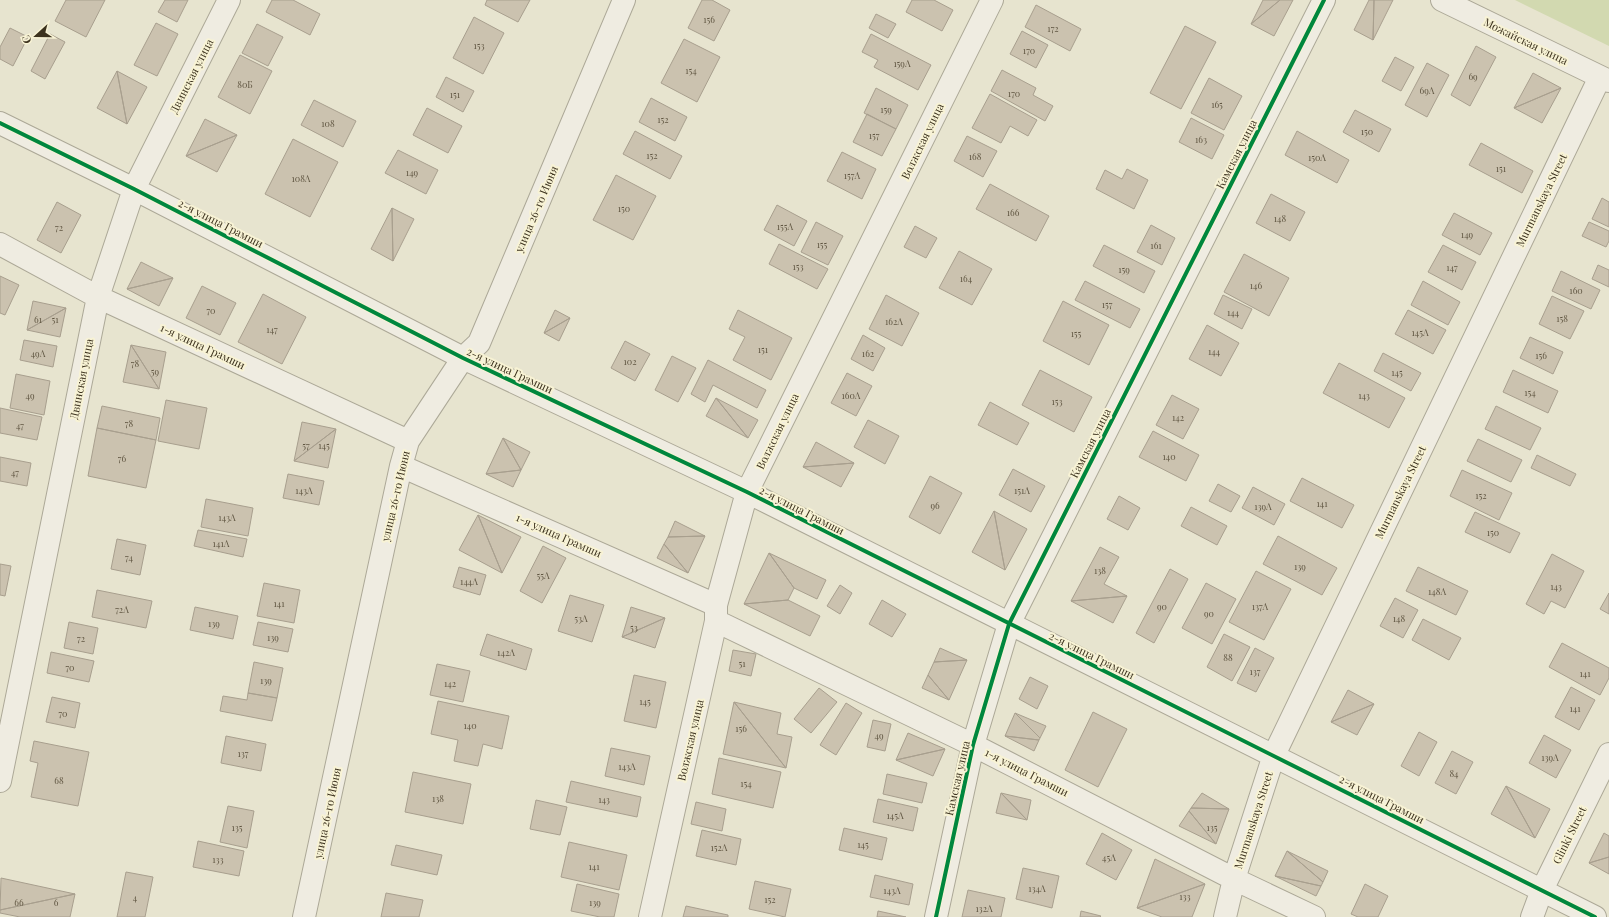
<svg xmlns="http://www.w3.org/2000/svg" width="1609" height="917" font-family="'Playfair Display',serif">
<rect width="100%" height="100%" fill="#e7e4cf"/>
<!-- green -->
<path fill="#d2d9b0" d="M1515,0H1609V46Z"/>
<!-- building -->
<path fill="#cbc2af" stroke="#a89f8e" d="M66,0H105L86,37L55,21Z
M165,0H188L177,22L158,12Z
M272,0H293L320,14L310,35L266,12Z
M487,0H530L518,22L485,5Z
M702,0H712L730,10L714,41L688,28Z
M912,0H934L953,10L942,31L906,12Z
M1263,0H1280L1251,24Z
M1280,0H1293L1274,36L1251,24Z
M1369,0H1374L1373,40L1354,30Z
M1374,0H1393L1373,40Z
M1036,5L1081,29L1070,51L1025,27Z
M876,14L896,24L888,38L869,28Z
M474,17L504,33L483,74L453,58Z
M156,23L178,34L157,76L134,65Z
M257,24L283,37L268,66L242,53Z
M1185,26L1216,42L1181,109L1150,93Z
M10,28L28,37L13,66L0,59V47Z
M1022,31L1048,45L1036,68L1010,54Z
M50,34L65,42L45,79L31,71Z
M871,34L931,65L918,90L874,67L878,60L862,52Z
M684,39L720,57L697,102L661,83Z
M1476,46L1496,57L1470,106L1451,95Z
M240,55L272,71L250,114L218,97Z
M1395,57L1414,67L1401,91L1382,81Z
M1427,63L1449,75L1427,117L1405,105Z
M1002,70L1036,88L1033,95L1053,106L1045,121L991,91Z
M117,71L127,124L97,108Z
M117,71L147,87L127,124Z
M1533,73L1561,88L1514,108Z
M446,77L474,91L463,112L436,97Z
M1209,78L1242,96L1224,130L1191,113Z
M876,88L908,105L896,129L864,113Z
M1561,88L1542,123L1514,108Z
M990,94L1037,120L1028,136L1010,126L1001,143L972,128Z
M651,98L687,117L675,141L639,122Z
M314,100L356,121L343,147L301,125Z
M427,108L462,126L448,153L413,135Z
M1355,110L1391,129L1379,152L1343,132Z
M867,114L896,129L882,156L853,142Z
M1191,118L1224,135L1212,159L1179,142Z
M205,119L237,135L186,156Z
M635,131L682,156L670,179L623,154Z
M1297,131L1349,160L1337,183L1285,155Z
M237,135L217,172L186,156Z
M967,136L997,151L983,177L954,161Z
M293,139L338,162L310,217L265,194Z
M1481,143L1533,171L1522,193L1469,165Z
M398,150L438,170L426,194L385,173Z
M842,152L876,169L862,199L827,181Z
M1127,169L1148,180L1134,209L1096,189L1105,170L1122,179Z
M616,175L656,196L633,240L593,220Z
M990,184L1049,216L1036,241L976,209Z
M1271,194L1305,212L1290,241L1256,223Z
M1602,198L1609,202V227L1592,219Z
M57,202L81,215L61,253L37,240Z
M777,205L807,221L794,246L764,230Z
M392,208L393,261L371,249Z
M392,208L414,219L393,261Z
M1454,213L1492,233L1480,255L1442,235Z
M816,222L843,236L828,265L801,252Z
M1589,222L1609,231V241L1606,247L1582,236Z
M1151,225L1175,238L1162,265L1137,252Z
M915,226L937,238L926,258L904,247Z
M779,244L828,269L817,289L769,264Z
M1104,245L1155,271L1144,293L1093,266Z
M1443,245L1476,262L1462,290L1428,272Z
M959,251L992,269L972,305L939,288Z
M1244,254L1289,278L1269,316L1224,292Z
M141,262L173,278L127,289Z
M1598,265L1609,270V287L1592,279Z
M1561,271L1600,290L1591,309L1552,291Z
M0,276L19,285L5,315L0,313Z
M173,278L159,306L127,289Z
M1085,281L1140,309L1130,328L1075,300Z
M1423,281L1460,302L1448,325L1411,305Z
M202,286L236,303L220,335L186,318Z
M263,294L306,317L282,364L238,342Z
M886,295L919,313L902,346L869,329Z
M1223,295L1252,309L1242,329L1214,314Z
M1552,296L1584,311L1570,339L1539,324Z
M33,301L66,308L27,330Z
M1063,301L1109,325L1089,365L1043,341Z
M66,308L60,337L27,330Z
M555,310L570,318L544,333Z
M738,310L792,338L771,380L733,360L745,337L729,329Z
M1408,310L1446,330L1433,354L1395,334Z
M570,318L559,341L544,333Z
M1207,325L1239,343L1221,376L1189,359Z
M863,335L885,348L873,371L851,359Z
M1530,337L1563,352L1553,374L1520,358Z
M24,340L57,346L53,367L20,360Z
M625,341L650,354L635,381L611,368Z
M131,345L166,352L159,389Z
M131,345L159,389L123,382Z
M1383,353L1421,373L1411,391L1374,371Z
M672,356L696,368L678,402L655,390Z
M708,360L766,390L757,408L713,385L705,402L691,394Z
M1339,363L1405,398L1389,428L1323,393Z
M1040,370L1092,397L1074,432L1022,405Z
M1513,370L1558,391L1548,413L1503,392Z
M847,373L872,386L856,416L831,403Z
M16,374L50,381L44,415L10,408Z
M1172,395L1199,409L1183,439L1156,425Z
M716,398L748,438L706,416Z
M716,398L758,420L748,438Z
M166,400L207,408L199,449L158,441Z
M990,402L1029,423L1017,445L978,425Z
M102,406L160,418L156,440L97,428Z
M1496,406L1541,428L1530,450L1485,429Z
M0,408L42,417L37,440L0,433Z
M868,420L899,436L885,464L854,447Z
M302,422L336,429L294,461Z
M97,428L156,440L146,488L88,476Z
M336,429L328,468L294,461Z
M1153,431L1199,455L1186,481L1139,457Z
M503,438L521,470L486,474Z
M503,438L530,452L521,470Z
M1478,439L1522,460L1511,482L1467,461Z
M816,442L854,463L803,467Z
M1537,455L1576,474L1570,486L1531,468Z
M0,457L31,463L27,486L0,481Z
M854,463L841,487L803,467Z
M1013,469L1045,486L1031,512L999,495Z
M521,470L513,487L486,474Z
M1462,470L1512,493L1499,520L1450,496Z
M288,474L324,481L319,505L283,498Z
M930,476L962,493L940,534L909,517Z
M1302,478L1354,505L1342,528L1290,501Z
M1218,484L1240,496L1231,512L1209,501Z
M1253,487L1285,504L1274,525L1242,508Z
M1119,496L1140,508L1128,530L1107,519Z
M206,499L253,508L248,536L201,527Z
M1191,507L1227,526L1217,545L1181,526Z
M994,511L1027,529L1005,570Z
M994,511L1005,570L972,552Z
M1475,512L1520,533L1510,553L1465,532Z
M478,515L502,573L459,550Z
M478,515L521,537L502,573Z
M675,521L705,536L668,537Z
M198,530L247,539L243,557L194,546Z
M705,536L688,573L664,544L668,537Z
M1278,536L1337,568L1322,595L1263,564Z
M117,539L146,545L140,575L111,569Z
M664,544L688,573L657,558Z
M543,546L566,558L542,603L520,591Z
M1100,547L1119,557L1104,584L1127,596L1071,601Z
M769,553L794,588L788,600L744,604Z
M769,553L826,580L817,599L794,588Z
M1552,554L1584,571L1565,608L1551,601L1544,614L1526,604Z
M0,564L11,566L5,596L0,595Z
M459,567L486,575L480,595L453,587Z
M1418,567L1468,591L1456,615L1406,591Z
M1170,569L1188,579L1154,643L1136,633Z
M1256,571L1291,589L1264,640L1229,622Z
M264,583L300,590L294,623L257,616Z
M1206,583L1236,599L1212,644L1182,628Z
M840,585L852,593L840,614L827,606Z
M97,590L152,601L146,628L92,617Z
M1609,593V614L1600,609Z
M570,595L604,605L592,642L558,631Z
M1127,596L1113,623L1071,601Z
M1395,598L1418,610L1403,638L1380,626Z
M788,600L820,616L810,636L744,604Z
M882,600L906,614L892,637L869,624Z
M195,607L238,616L233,639L190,630Z
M631,607L665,618L622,637Z
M665,618L655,648L622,637Z
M1423,619L1461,638L1449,660L1412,640Z
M69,622L98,628L93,654L64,648Z
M258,622L293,629L288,652L253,645Z
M487,634L532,649L526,670L480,655Z
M1224,634L1250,647L1232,681L1207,667Z
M1562,643L1609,668V678L1600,695L1549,667Z
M940,648L967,660L934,662Z
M1255,648L1274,658L1256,692L1237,683Z
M733,650L756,654L751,676L729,671Z
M51,652L94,661L89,682L47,673Z
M967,660L949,700L928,675L934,662Z
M254,662L283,668L277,698L248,693Z
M437,664L470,671L463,702L430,695Z
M634,675L666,682L656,728L624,721Z
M928,675L949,700L922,688Z
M1030,677L1048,686L1037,709L1019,699Z
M1571,687L1595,700L1579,730L1555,717Z
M819,688L837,702L811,733L794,719Z
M1348,690L1374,704L1331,722Z
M248,693L277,698L272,721L220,711L223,696L247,700Z
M52,697L80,703L75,728L46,722Z
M438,701L509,716L502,749L483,744L478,766L454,761L458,740L431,734Z
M734,702L786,768L723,754Z
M734,702L781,713L777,734L792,737L786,768Z
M846,703L862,713L836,755L820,745Z
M1374,704L1357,735L1331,722Z
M1093,712L1127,729L1098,787L1065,770Z
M1015,713L1040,738L1039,740L1005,736Z
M1015,713L1046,726L1040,738Z
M873,720L891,724L885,751L867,747Z
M1419,732L1437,742L1419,776L1401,766Z
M908,733L945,749L896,760Z
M1544,735L1571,750L1556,778L1529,763Z
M226,736L266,744L261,771L221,763Z
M1005,736L1039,740L1034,751Z
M34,741L89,752L78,806L31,797L38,763L30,761Z
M611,748L650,756L644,785L605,776Z
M945,749L933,776L896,760Z
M1452,751L1473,762L1456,794L1435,783Z
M719,758L781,772L773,808L712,794Z
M413,772L471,784L463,824L405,812Z
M887,774L927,783L922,803L883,794Z
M571,781L641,797L637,817L566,802Z
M1506,786L1550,809L1535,838Z
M1506,786L1535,838L1491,814Z
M1001,793L1027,820L996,813Z
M1001,793L1031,800L1027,820Z
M1202,793L1229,809L1191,808Z
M878,799L918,808L913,831L873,822Z
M536,800L567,807L560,835L530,829Z
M696,802L726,809L722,831L691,824Z
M228,806L254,811L247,848L220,842Z
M1191,808L1229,809L1216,844L1189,811Z
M1189,811L1216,844L1179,826Z
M844,828L887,838L882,860L839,850Z
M702,830L741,839L736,865L696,856Z
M1102,833L1132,850L1116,880L1086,864Z
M1604,833L1609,836V857L1589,863Z
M198,841L244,851L239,876L193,867Z
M569,842L627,855L619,890L561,877Z
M396,845L442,855L437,875L391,865Z
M1287,851L1323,882L1321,886L1275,876Z
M1287,851L1328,871L1323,882Z
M1609,857V874L1589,863Z
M1155,859L1205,884L1137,908Z
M1023,868L1059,876L1052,908L1016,899Z
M126,872L153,877L145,917H117Z
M875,875L913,884L909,905L870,897Z
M1275,876L1321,886L1316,896Z
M1,878L75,894L0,910Z
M755,881L791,889L785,917L749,909Z
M577,884L619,894L614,917H600L571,911Z
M1205,884L1192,917H1162L1137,908Z
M1365,884L1388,896L1378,917H1358L1351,914Z
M968,890L1005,898L1001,917H962Z
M386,893L423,900L419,917H381Z
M75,894L70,917H20L0,913V910Z
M686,906L728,915V917H683Z
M878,911L906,917H877Z
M1081,911L1101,916L1100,917H1080Z"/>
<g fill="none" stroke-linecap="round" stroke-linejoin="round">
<!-- street casing -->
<g stroke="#aca897" stroke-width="24">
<path id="street" d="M1442,0L1609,81
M0,123L134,189L463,358L747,492L1595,917
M0,244L98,297L408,441
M401,466L716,605
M716,621L973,745L1234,879L1314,917
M0,781L98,297L134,189L229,0
M304,917L401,466L408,441L463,358L479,343L624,0
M650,917L716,621V605L747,492L992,0
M936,917L973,745L1009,624L1324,0
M1225,917L1234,879L1274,755L1600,77
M1532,917L1542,890L1609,754"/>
</g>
<!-- street -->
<use href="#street" stroke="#efece1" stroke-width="22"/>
<!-- cycleway casing -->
<g stroke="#f8f3d5" stroke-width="6">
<path id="cycleway" d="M0,123L134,189L463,358L747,492L1595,917
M936,917L973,745L1009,624L1324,0"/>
</g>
<!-- cycleway -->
<use href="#cycleway" stroke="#00873e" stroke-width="4"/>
</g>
<g text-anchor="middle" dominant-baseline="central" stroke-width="4" stroke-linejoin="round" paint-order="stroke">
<!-- number labels -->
<g font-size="9" fill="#605642">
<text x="709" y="19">156</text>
<text x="1053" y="28">172</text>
<text x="479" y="45">153</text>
<text x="1029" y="50">170</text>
<text x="902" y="63">159А</text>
<text x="691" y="70">154</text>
<text x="1473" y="76">69</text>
<text x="245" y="84">80Б</text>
<text x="1427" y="90">69А</text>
<text x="1014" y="93">170</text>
<text x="455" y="94">151</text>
<text x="1217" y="104">165</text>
<text x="886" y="109">159</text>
<text x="663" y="119">152</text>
<text x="328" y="123">108</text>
<text x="1367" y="131">150</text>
<text x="874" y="135">157</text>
<text x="1201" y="139">163</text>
<text x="652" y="155">152</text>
<text x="975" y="156">168</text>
<text x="1317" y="157">150А</text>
<text x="1501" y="168">151</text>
<text x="412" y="172">149</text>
<text x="852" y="175">157А</text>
<text x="301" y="178">108А</text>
<text x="624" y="208">150</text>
<text x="1013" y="212">166</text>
<text x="1280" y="218">148</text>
<text x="785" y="226">155А</text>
<text x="59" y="227">72</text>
<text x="1467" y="234">149</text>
<text x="822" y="244">155</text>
<text x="1156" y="245">161</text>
<text x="798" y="266">153</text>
<text x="1452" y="267">147</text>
<text x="1124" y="269">159</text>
<text x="966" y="278">164</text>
<text x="1256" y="285">146</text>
<text x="1576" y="290">160</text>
<text x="1107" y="304">157</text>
<text x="211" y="310">70</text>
<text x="1233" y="312">144</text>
<text x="1562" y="318">158</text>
<text x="38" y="319">61</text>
<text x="55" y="319">51</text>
<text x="894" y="321">162А</text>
<text x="272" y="329">147</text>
<text x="1420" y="332">145А</text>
<text x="1076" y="333">155</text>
<text x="763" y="349">151</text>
<text x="1214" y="351">144</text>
<text x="38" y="353">49А</text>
<text x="868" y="353">162</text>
<text x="1541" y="355">156</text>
<text x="630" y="361">102</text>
<text x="135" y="363">78</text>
<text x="155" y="371">59</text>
<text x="1397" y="372">145</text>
<text x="1530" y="392">154</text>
<text x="30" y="395">49</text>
<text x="851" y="395">160А</text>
<text x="1364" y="395">143</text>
<text x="1057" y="401">153</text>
<text x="1178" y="417">142</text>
<text x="129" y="423">78</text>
<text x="20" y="425">47</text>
<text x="306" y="445">57</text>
<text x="324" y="445">145</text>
<text x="1169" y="456">140</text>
<text x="122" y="458">76</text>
<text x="15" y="472">47</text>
<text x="304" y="490">143А</text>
<text x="1022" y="490">151А</text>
<text x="1481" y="495">152</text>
<text x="1322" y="503">141</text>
<text x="935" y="505">96</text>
<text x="1263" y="506">139А</text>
<text x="227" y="517">143А</text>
<text x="1493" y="532">150</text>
<text x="221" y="543">141А</text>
<text x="129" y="557">74</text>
<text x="1300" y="566">139</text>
<text x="1100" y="570">138</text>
<text x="543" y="575">55А</text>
<text x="469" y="581">144А</text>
<text x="1556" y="586">143</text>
<text x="1437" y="591">148А</text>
<text x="279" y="603">141</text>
<text x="1162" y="606">90</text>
<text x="1260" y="606">137А</text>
<text x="122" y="609">72А</text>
<text x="1209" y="613">90</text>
<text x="581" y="618">53А</text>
<text x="1399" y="618">148</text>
<text x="214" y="623">139</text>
<text x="634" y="627">53</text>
<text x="273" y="637">139</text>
<text x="81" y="638">72</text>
<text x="506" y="652">142А</text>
<text x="1228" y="657">88</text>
<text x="742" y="663">51</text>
<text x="70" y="667">70</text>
<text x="1255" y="671">137</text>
<text x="1585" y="673">141</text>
<text x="266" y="680">139</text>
<text x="450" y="683">142</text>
<text x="645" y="701">145</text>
<text x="1575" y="708">141</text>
<text x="63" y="713">70</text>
<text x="470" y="725">140</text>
<text x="741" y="728">156</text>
<text x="879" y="735">49</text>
<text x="243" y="753">137</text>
<text x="1550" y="757">139А</text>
<text x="627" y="766">143А</text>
<text x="1454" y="773">84</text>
<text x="59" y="780">68</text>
<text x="746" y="783">154</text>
<text x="438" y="798">138</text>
<text x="604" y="799">143</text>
<text x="895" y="815">145А</text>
<text x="237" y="827">135</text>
<text x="1212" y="827">135</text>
<text x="863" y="844">145</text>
<text x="719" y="847">152А</text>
<text x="1109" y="857">45А</text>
<text x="218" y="859">133</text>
<text x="594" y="866">141</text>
<text x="1037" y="888">134А</text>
<text x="892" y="890">143А</text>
<text x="1185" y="896">133</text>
<text x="135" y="897">4</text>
<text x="770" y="899">152</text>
<text x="19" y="902">66</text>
<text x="56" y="902">6</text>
<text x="595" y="902">139</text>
<text x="984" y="908">132А</text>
</g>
<!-- street labels -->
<g font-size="11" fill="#3c321e" stroke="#f8f3d5">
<text transform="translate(1526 41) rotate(26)">Можайская улица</text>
<text transform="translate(191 76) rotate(-63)">Двинская улица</text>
<text transform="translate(922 141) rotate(-64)">Волжская улица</text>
<text transform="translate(1236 154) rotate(-63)">Камская улица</text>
<text transform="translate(1541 200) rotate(-64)">Murmanskaya Street</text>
<text transform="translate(536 209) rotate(-67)">улица 26-го Июня</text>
<text transform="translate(221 223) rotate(27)">2-я улица Грамши</text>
<text transform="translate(203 346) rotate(25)">1-я улица Грамши</text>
<text transform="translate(510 370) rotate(25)">2-я улица Грамши</text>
<text transform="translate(81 379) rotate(-79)">Двинская улица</text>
<text transform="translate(777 431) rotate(-64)">Волжская улица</text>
<text transform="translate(1090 443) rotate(-63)">Камская улица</text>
<text transform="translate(1400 492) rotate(-64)">Murmanskaya Street</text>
<text transform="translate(395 496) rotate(-77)">улица 26-го Июня</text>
<text transform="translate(802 510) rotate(27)">2-я улица Грамши</text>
<text transform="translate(559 535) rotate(24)">1-я улица Грамши</text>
<text transform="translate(1092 655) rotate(26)">2-я улица Грамши</text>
<text transform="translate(690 740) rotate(-77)">Волжская улица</text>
<text transform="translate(1027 772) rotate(27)">1-я улица Грамши</text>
<text transform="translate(957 778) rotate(-77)">Камская улица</text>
<text transform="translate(1382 799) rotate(27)">2-я улица Грамши</text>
<text transform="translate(327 813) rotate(-78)">улица 26-го Июня</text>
<text transform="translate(1253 820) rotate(-72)">Murmanskaya Street</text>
<text transform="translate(1569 835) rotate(-64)">Glinki Street</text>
</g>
</g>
<!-- north arrow -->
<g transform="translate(36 36) rotate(249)" stroke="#f8f3d5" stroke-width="3" paint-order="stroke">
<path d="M0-3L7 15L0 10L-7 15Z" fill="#3c321e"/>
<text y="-6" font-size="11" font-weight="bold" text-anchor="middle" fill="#3c321e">С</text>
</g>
</svg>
